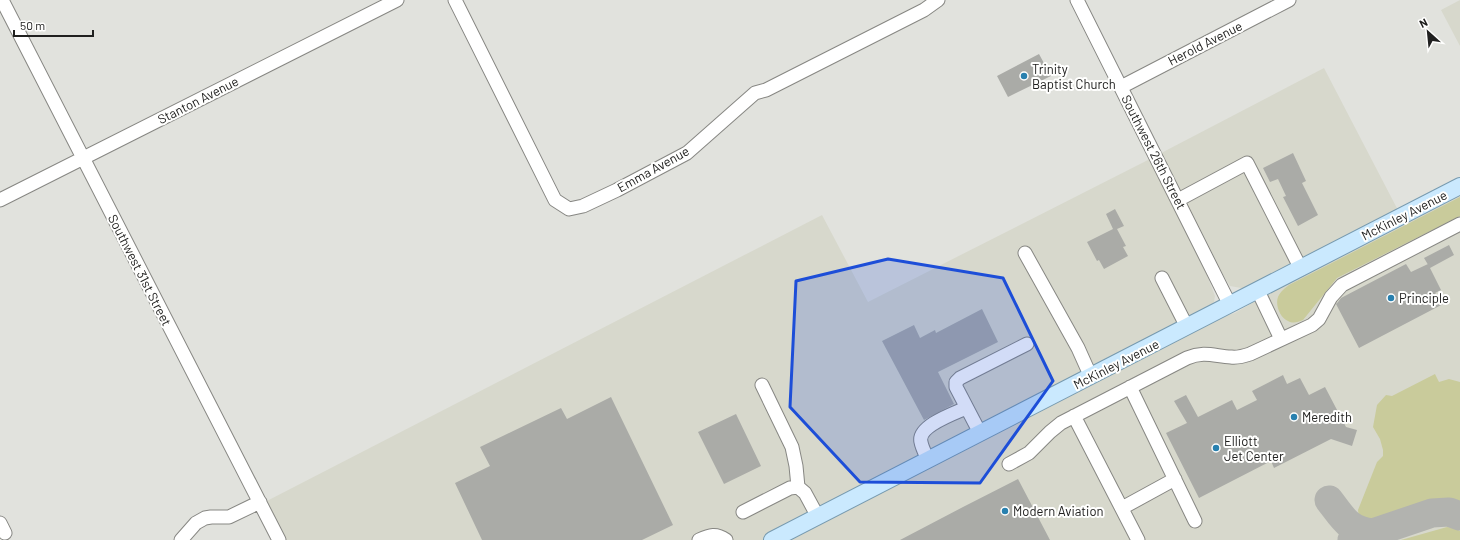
<svg xmlns="http://www.w3.org/2000/svg" width="1460" height="540" font-family="Barlow,sans-serif">
<rect width="100%" height="100%" fill="#e1e2dd"/>
<!-- built -->
<path fill="#d7d8cc" fill-rule="evenodd" d="M1460,0V46L1441,10Z
M1324,68L1401,216L1460,186V540H279L261,504L822,215L868,302L1144,162ZM1179,203L1230,286L1258,291L1390,223L1235,313L1188,327L1214,302L1215,296Z"/>
<!-- green -->
<path fill="#c9cb9b" d="M1460,197V216L1337,278L1303,320C1298,322 1293,324 1288,321C1280,318 1275,305 1278,297C1280,292 1285,288 1289,285Z
M1435,374L1439,382L1449,379L1460,382V502L1452,500H1439L1375,524L1366,523L1359,518L1358,510L1377,462L1383,456V450L1380,439L1373,427L1377,405L1386,395L1392,396Z
M1447,527L1455,528L1460,531V540H1401Z"/>
<g fill="none" stroke-linecap="round" stroke-linejoin="round">
<!-- taxiway -->
<path stroke="#b2b3af" stroke-width="29" d="M1329,500C1343,518 1348,530 1372,533
M1352,540L1432,513L1449,512L1460,516"/>
</g>
<!-- building -->
<path fill="#aaaba7" d="M1039,54L1051,76L1008,97L997,76Z
M1293,153L1306,181L1302,183L1318,215L1298,226L1283,197L1286,196L1278,179L1270,182L1263,168Z
M1115,209L1124,226L1117,229L1126,246L1123,247L1128,256L1104,269L1099,260L1097,261L1087,242L1113,229L1106,214Z
M1449,245L1454,255L1430,268L1424,258Z
M1406,264L1411,272L1428,264L1441,290L1435,293L1445,303L1359,348L1336,304L1338,302L1341,298Z
M982,309L998,342L938,372L954,404L924,420L882,341L914,325L920,338L935,330L936,333Z
M1283,375L1287,384L1300,378L1309,395L1325,387L1346,427L1357,430L1352,446L1331,439L1274,468L1271,461L1199,498L1166,433L1187,423L1174,401L1186,395L1198,417L1232,400L1237,410L1257,400L1252,391Z
M611,397L673,525L642,540H482L455,483L490,466L480,447L561,408L567,419Z
M736,414L761,466L724,484L698,432Z
M1018,479L1050,540H900L963,507Z"/>
<g fill="none" stroke-linecap="round" stroke-linejoin="round">
<!-- minor casing -->
<g stroke="#878783" stroke-width="15">
<path id="minor" d="M2,0L279,540
M455,0L555,200L569,209L583,206L617,190L687,153L755,93L766,90L924,10L938,0
M1077,0L1230,305
M1121,87L1289,0
M0,200L397,0
M1178,200L1247,163L1301,269
M1025,253L1078,348L1091,377
M1162,278L1187,327
M1258,291L1281,339
M762,385L792,447L796,466L798,487
M1130,387L1195,521
M1074,416L1138,540
M980,433L956,387V382L960,378L1027,344
M928,460C926,455 922,448 921,442C917,426 955,413 966,408
M1009,464L1029,453L1050,432L1061,423L1187,358C1204,351 1214,356 1231,357C1238,358 1244,356 1250,354L1312,325L1319,319L1331,297L1342,285L1460,224
M1122,508L1175,479
M743,512L790,488L798,487L805,493L818,517
M0,523L5,533
M181,540L196,523L205,518L211,517H229L260,502
M699,540C710,535 716,533 726,540"/>
</g>
<!-- major casing -->
<g stroke="#779aaf" stroke-width="18">
<path id="major" d="M772,540L1460,186"/>
</g>
<!-- minor -->
<use href="#minor" stroke="#fff" stroke-width="13"/>
<!-- major -->
<use href="#major" stroke="#cae9fe" stroke-width="16"/>
</g>
<!-- marked area -->
<path fill="#1d4ed8" fill-opacity="0.2" stroke="#1d4ed8" stroke-width="3" stroke-linejoin="round" d="M888,259L1003,278L1053,381L980,483L860,482L790,407L796,281Z"/>
<!-- markers -->
<g fill="#2880af" stroke="#fffffe" stroke-width="1.5">
<circle cx="1024" cy="76" r="4"/>
<circle cx="1391" cy="298" r="4"/>
<circle cx="1294" cy="417" r="4"/>
<circle cx="1216" cy="448" r="4"/>
<circle cx="1005" cy="511" r="4"/>
</g>
<g text-anchor="middle" dominant-baseline="central" stroke-width="4" stroke-linejoin="round" paint-order="stroke">
<!-- street labels -->
<g font-size="13" fill="#20201f" stroke="#fffffe">
<text transform="translate(1205 43) rotate(-27)">Herold Avenue</text>
<text transform="translate(198 100) rotate(-27)">Stanton Avenue</text>
<text transform="translate(1154 152) rotate(63)">Southwest 26th Street</text>
<text transform="translate(653 169) rotate(-29)">Emma Avenue</text>
<text transform="translate(1404 215) rotate(-27)">McKinley Avenue</text>
<text transform="translate(140 270) rotate(63)">Southwest 31st Street</text>
<text transform="translate(1116 364) rotate(-27)">McKinley Avenue</text>
</g>
<!-- poi labels -->
<g font-size="13" fill="#20201f" stroke="#fffffe" text-anchor="start">
<text x="1032" y="69">Trinity<tspan x="1032" dy="15">Baptist Church</tspan></text>
<text x="1399" y="298">Principle</text>
<text x="1302" y="417">Meredith</text>
<text x="1224" y="441">Elliott<tspan x="1224" dy="15">Jet Center</tspan></text>
<text x="1013" y="511">Modern Aviation</text>
</g>
</g>
<!-- north arrow -->
<g transform="translate(1428 32) rotate(333)" stroke="#fffffe" stroke-width="3" paint-order="stroke">
<path d="M0-3L7 15L0 10L-7 15Z" fill="#20201f"/>
<text y="-6" font-size="11" font-weight="bold" text-anchor="middle" fill="#20201f">N</text>
</g>
<!-- scale -->
<path d="M14 30v6h79v-6" fill="none" stroke="#20201f" stroke-width="2"/>
<text x="20" y="30" font-size="12" fill="#20201f" stroke="#fffffe" stroke-width="3" paint-order="stroke">50 m</text>
</svg>
